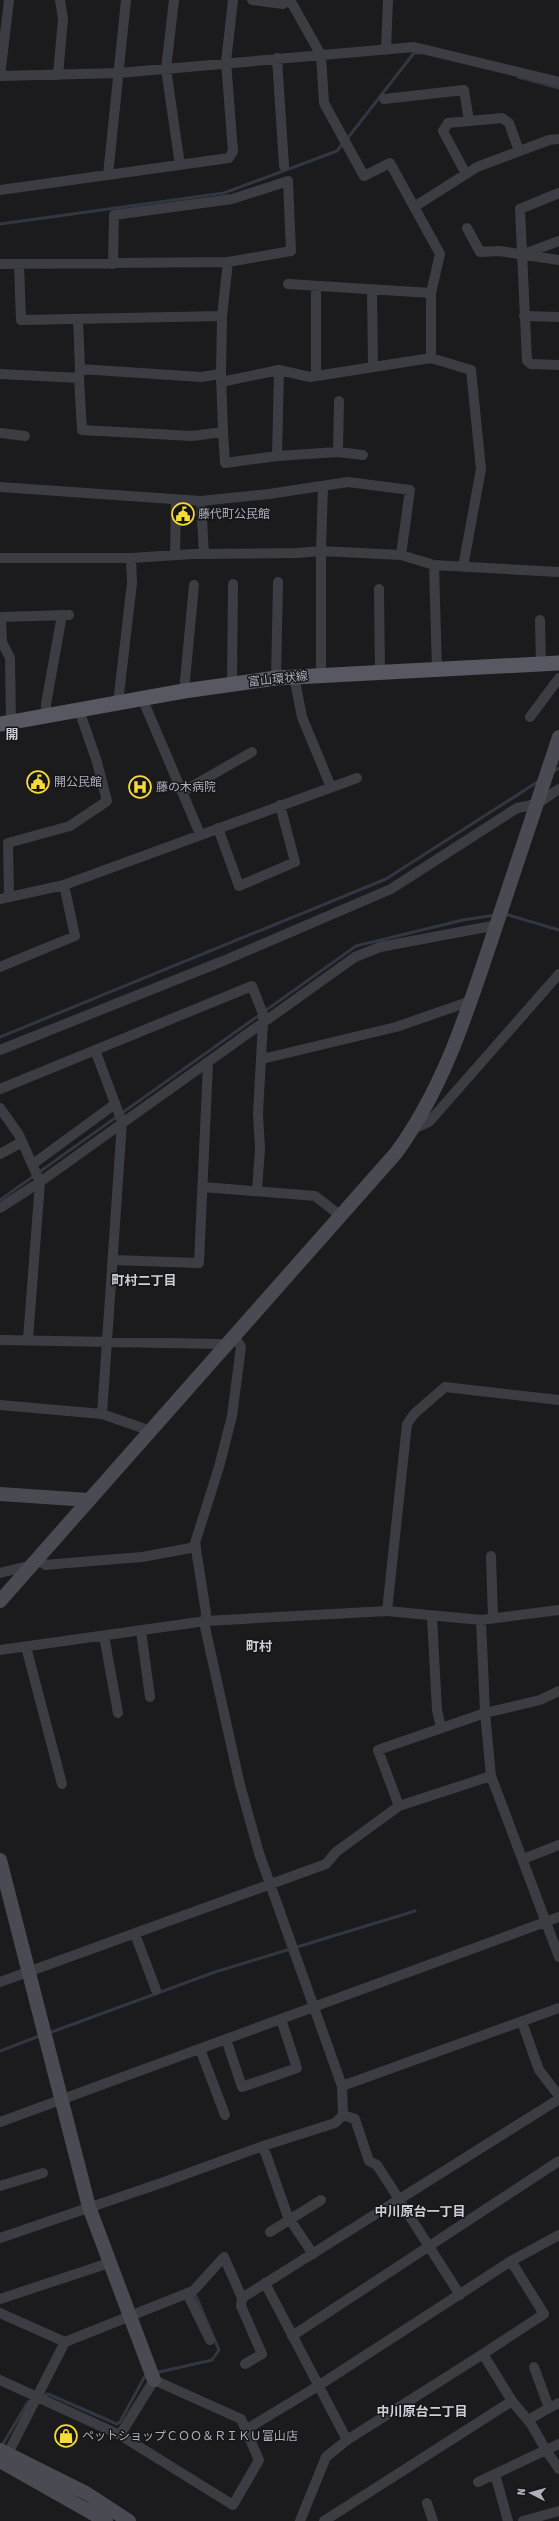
<svg xmlns="http://www.w3.org/2000/svg" width="559" height="2521" font-family="'Asap Condensed','Noto Sans JP',sans-serif">
<rect width="100%" height="100%" fill="#1b1b1d"/>
<g fill="none" stroke-linecap="round" stroke-linejoin="round">
<!-- stream -->
<path stroke="#303742" stroke-width="3" d="M518,77L559,88
M347,139L414,53H421
M0,224L224,193L337,151L343,143
M552,773L559,768
M505,914L559,930
M0,1037L386,879L539,781
M0,1200L356,946L463,920L496,915
M49,2033L215,1972L415,1911
M0,2051L42,2035
M155,2373L212,2360L219,2350L196,2296
M43,2396L48,2394L117,2424L120,2422L145,2376L148,2375
M1,2447L28,2402L32,2400"/>
<!-- street -->
<path stroke="#3c3c43" stroke-width="10" d="M174,0L166,69L180,165
M252,0L283,4L290,0L321,55L324,103L364,176L390,163L440,254L431,293V358
M386,50L388,0
M277,58L284,166
M58,75L63,19L60,0
M0,76L119,73L414,47L559,82
M0,76L9,0
M384,99L464,90L469,121
M466,174L443,131L448,123L502,118L509,123L519,151
M108,175L126,0
M0,190L229,158L233,151L226,62L233,0
M559,193L520,209L527,361L531,364L559,365
M414,207L477,167L549,140L559,139
M467,228L480,252L499,251L559,260
M524,254L559,241
M0,264L228,262L291,251L288,181L232,199L114,215L113,264
M19,264L21,320L222,316
M288,284L431,293
M316,286V376
M372,289L373,366
M524,316L559,317
M78,319L80,369
M0,374L79,378L80,369L201,377L221,374L222,316L228,262
M79,378L82,430L192,436L223,432L221,374
M221,382L279,370
M223,432L225,463L277,456L279,370L310,377L431,358L471,370L481,469L463,567
M0,433L25,436
M338,452L339,401
M277,456L338,452L363,455
M0,487L201,501L269,494L348,482L410,490L401,555
M201,501L204,554
M175,555L176,501
M0,558H131L193,554L297,553L321,551L401,555L434,565L559,572
M434,565L437,670
M379,589L380,673
M540,620L541,665
M321,675V551L323,486
M294,676L302,717L331,787
M276,678L278,582
M232,683L233,584
M184,691L194,585
M142,698L200,834
M118,703L132,583L131,558
M46,715V704L62,615
M530,717L559,678
M11,722L10,658L2,642L1,617L69,615
M182,792L252,752
M218,828L239,886L295,862L280,805
M9,897L8,843L70,826L107,801L97,762L79,710
M0,899L64,885L357,778
M0,967L75,936L64,885
M0,1050L223,961L391,889L517,808L537,804L559,789
M95,1050L122,1122L102,1414
M262,1059L396,1027L471,1001
M0,1089L252,986L263,1014V1022L258,1114L260,1149L257,1190
M0,1108L19,1135L40,1182L28,1339
M413,1129L429,1122L559,974
M0,1154L22,1142
M33,1164L115,1104
M203,1187L315,1196L341,1216
M0,1208L40,1182L355,957L380,947L497,925
M113,1260L199,1263L208,1063
M0,1340L223,1344L226,1347
M0,1405L102,1414L151,1431
M491,1556L493,1618
M37,1559L46,1565L56,1564L142,1557L196,1547
M0,1573L32,1565
M387,1611L407,1424L414,1414L445,1387L559,1400
M432,1617L437,1710L441,1728
M481,1620L485,1713L491,1776L559,1957
M141,1631L150,1697
M104,1636L118,1713
M26,1647L62,1784
M0,1650L206,1621L387,1611L481,1620L559,1610
M399,1806L378,1750L485,1713L540,1700L559,1691
M523,1859L559,1845
M135,1934L156,1990
M0,1982L326,1864L336,1852L399,1806L491,1776
M522,2022L539,2070L559,2096
M226,2039L242,2087L297,2068L281,2019
M200,2049L225,2115
M342,2086L559,2008
M343,2115L355,2119L369,2161L377,2165L460,2295
M0,2122L559,1917
M263,2146L288,2217L313,2254
M0,2186L43,2173
M270,2232L321,2200
M0,2238L164,2182L263,2146L335,2123L343,2115L342,2086L259,1853L240,1785L205,1627L206,1613L195,1543L219,1467L232,1416L241,1347L235,1337
M265,2283L347,2440L326,2457L300,2521
M187,2293L210,2340
M242,2298L241,2306L262,2354L245,2364
M0,2299L109,2263
M0,2313L65,2342
M292,2336L559,2161
M0,2380L120,2435L233,2505L259,2460L241,2419L154,2380L120,2435
M549,2408L559,2403
M528,2420L549,2408L534,2367
M247,2429L318,2386L511,2261L559,2235
M347,2440L483,2354
M559,2444L546,2450L559,2469
M5,2459L65,2342L193,2291L224,2257L242,2298L559,2099
M478,2482L495,2474
M427,2503L433,2521
M324,2521L512,2401
M508,2521L495,2474L546,2450L531,2424L512,2401L483,2354L544,2314L511,2261
M523,2521L559,2511"/>
<!-- secondary -->
<path stroke="#4a4a53" stroke-width="14" d="M0,1494L88,1500
M0,1601L396,1153C443,1089 467,1013 492,938C515,871 537,804 559,737
M0,1860L89,2207L154,2380
M0,2450L86,2493L129,2521
M0,2461L106,2521"/>
<!-- primary -->
<path stroke="#585862" stroke-width="15" d="M0,724L184,691L276,678L559,663"/>
</g>
<!-- icons -->
<defs>
<g id="civic-ring" transform="scale(1.15)"><circle r="9.5" fill="#161618" stroke="#f7db39" stroke-width="1.5"/><path d="M-.6-6.5H3V-4.5H.6V-3L4-1V1h2V6H-6V1h2V-1L-.6-3ZM-1.2 2.5V6h2.4V2.5Z" fill="#f7db39"/></g>
<g id="hospital-ring" transform="scale(1.15)"><circle r="9.5" fill="#161618" stroke="#f7db39" stroke-width="1.5"/><path d="M-5-5h3v3.5h4V-5h3V5h-3V1.5h-4V5h-3Z" fill="#f7db39"/></g>
<g id="shop-ring" transform="scale(1.15)"><circle r="9.5" fill="#161618" stroke="#f7db39" stroke-width="1.5"/><path d="M-5-2.5h2.3a2.7 3.5 0 0 1 5.4 0H5L5.5 6h-11ZM-1.5-2.5h3a1.5 2.3 0 0 0-3 0Z" fill="#f7db39"/></g>
</defs>
<g fill-rule="evenodd">
<use href="#civic-ring" x="183" y="514"/>
<use href="#civic-ring" x="38" y="782"/>
<use href="#hospital-ring" x="140" y="787"/>
<use href="#shop-ring" x="66" y="2436"/>
</g>
<g text-anchor="middle" dominant-baseline="central" stroke-width="3" stroke-linejoin="round" paint-order="stroke">
<!-- poi labels -->
<g font-size="12" fill="#adafbd" stroke="#161618" text-anchor="start">
<text x="198" y="514">藤代町公民館</text>
<text x="54" y="782">開公民館</text>
<text x="156" y="787">藤の木病院</text>
<text x="82" y="2436">ペットショップＣＯＯ＆ＲＩＫＵ富山店</text>
</g>
<!-- street labels -->
<g font-size="12" fill="#adafbd" stroke="#161618">
<text transform="translate(278 679) rotate(-6)">富山環状線</text>
</g>
<!-- neighbourhood labels -->
<g font-size="13" font-weight="bold" fill="#cecfd9" stroke="#161618">
<text x="12" y="734">開</text>
<text x="144" y="1280">町村二丁目</text>
<text x="259" y="1646">町村</text>
<text x="420" y="2211">中川原台一丁目</text>
<text x="422" y="2411">中川原台二丁目</text>
</g>
</g>
<!-- north arrow -->
<g transform="translate(531 2493) rotate(276)" stroke="#161618" stroke-width="3" paint-order="stroke">
<path d="M0-3L7 15L0 10L-7 15Z" fill="#adafbd"/>
<text y="-6" font-size="11" font-weight="bold" text-anchor="middle" fill="#adafbd">N</text>
</g>
</svg>
